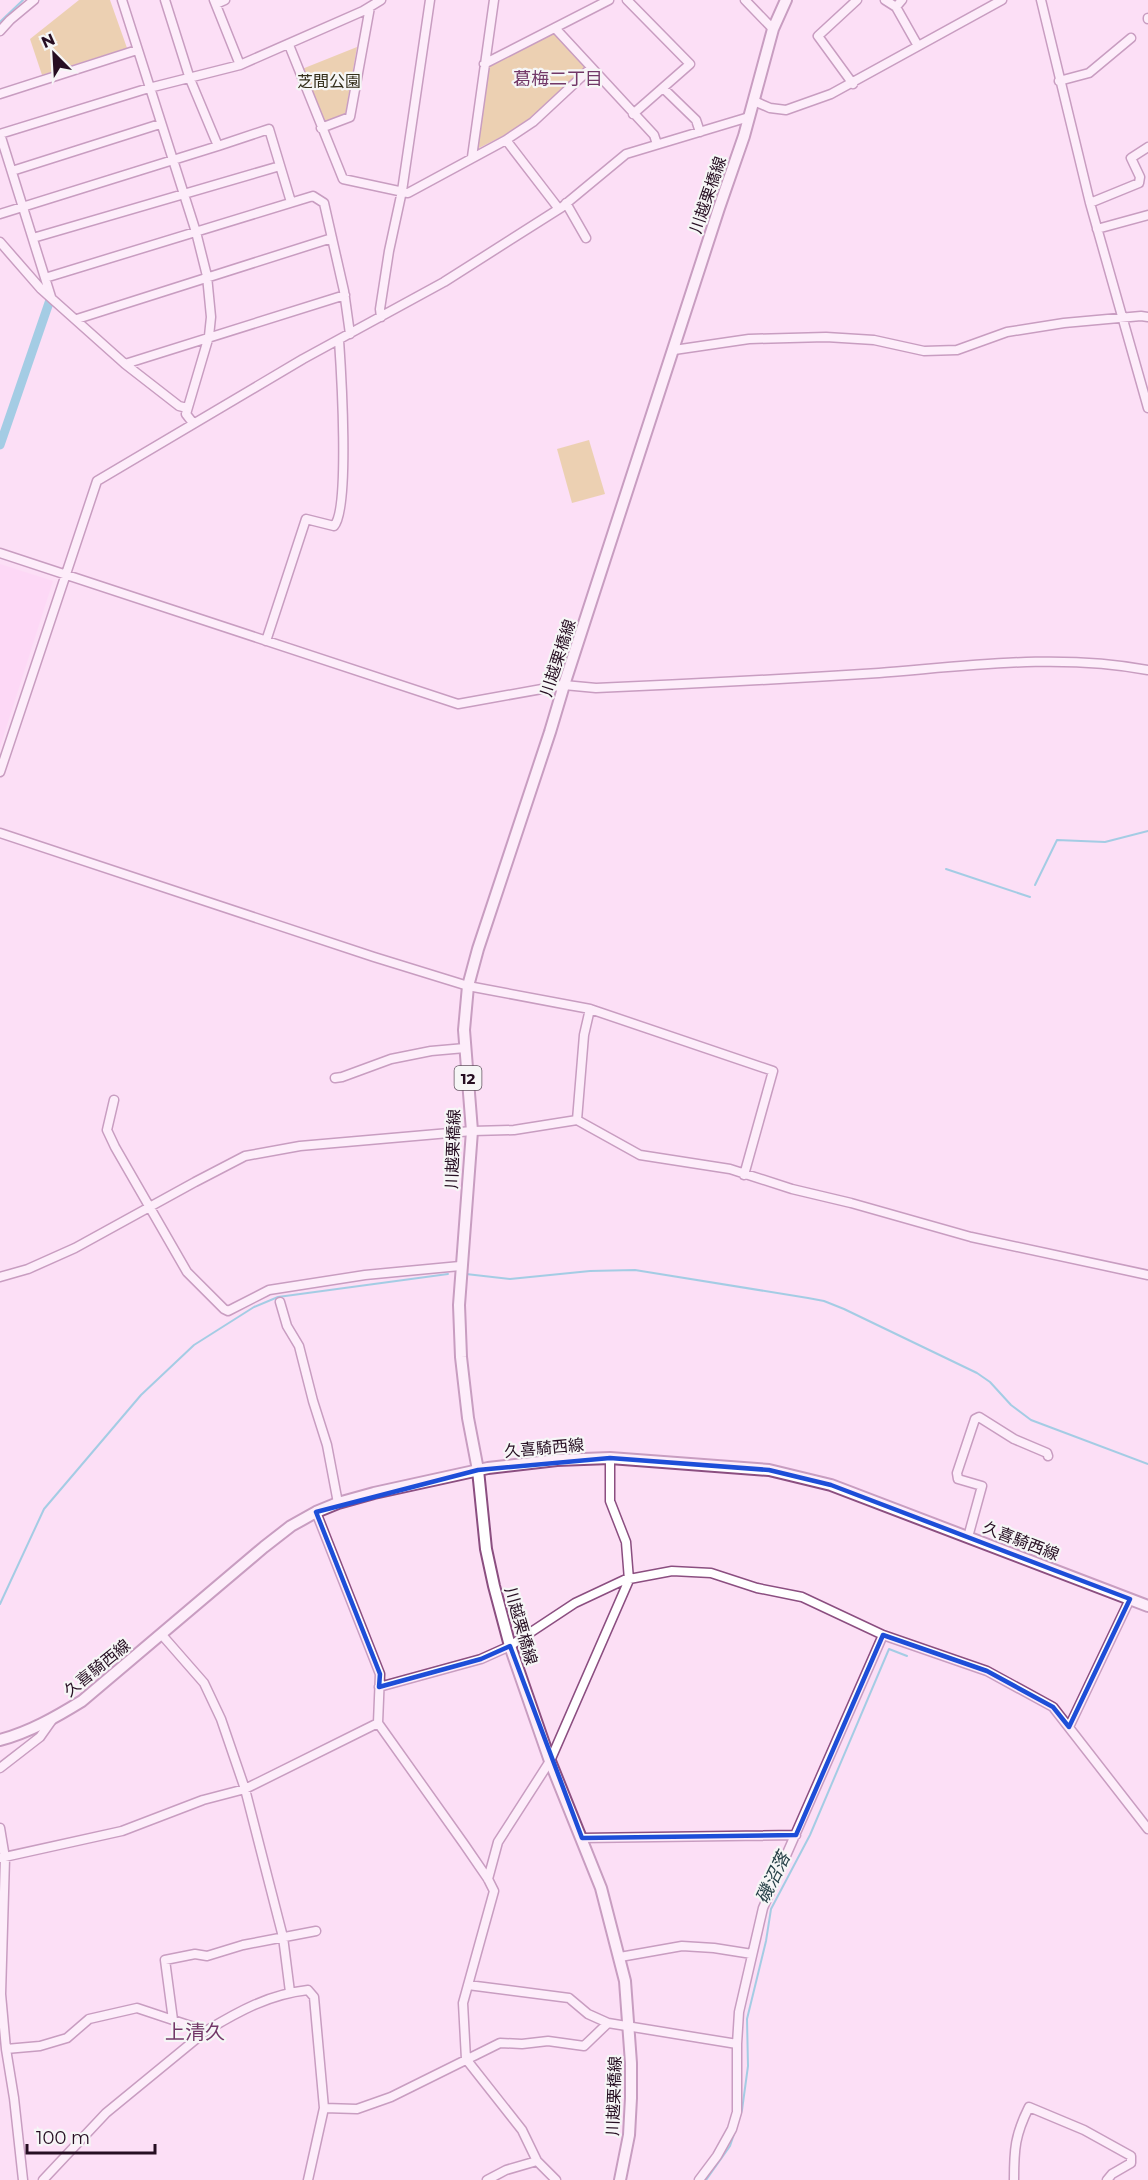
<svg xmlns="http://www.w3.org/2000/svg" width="1148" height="2180" font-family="Montserrat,'Noto Sans JP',sans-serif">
<rect width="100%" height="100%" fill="#fcdff5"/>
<!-- built -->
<path fill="#ffd1f5" d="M0,564L53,581L0,747Z"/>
<!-- green -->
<path fill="#dabf61" d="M79,0H110L127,48L42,75L30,39Z
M554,33L585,68L529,119L503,136L477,149L487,66Z
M357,47L345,116L322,123L302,69Z
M589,440L605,494L572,503L557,449Z"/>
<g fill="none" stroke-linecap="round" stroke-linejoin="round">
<!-- stream -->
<path stroke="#3bb7cf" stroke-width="2" d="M0,22L23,0
M946,869L1030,897
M1035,885L1057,840L1105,842L1148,831
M466,1274L510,1279L590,1271L635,1270L808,1298L824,1301L844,1309L977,1373L990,1382L1011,1405L1031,1420L1148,1464
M0,1604L44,1509L141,1395L194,1345L254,1307L278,1297L448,1274
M706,2180L730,2146L742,2110L748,2066L747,2019L766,1941L771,1909L810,1835L889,1649L907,1656"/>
<!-- canal -->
<path stroke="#3bb7cf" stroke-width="9" d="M0,445L51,297"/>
<!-- minor casing -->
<g stroke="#8b4e80" stroke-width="11">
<path id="minor" d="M122,0L196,232L207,276L211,317L209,336L186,414L193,423
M165,0L190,79L218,146L269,129L291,202
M214,0L240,65
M627,0L690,64L633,114
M745,0L773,29
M885,0L896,7L918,46
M1041,0L1090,203L1148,408
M216,4L225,0
M896,7L902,0
M1148,19V18
M555,28L654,135L657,144
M0,31L10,20L34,0
M289,45L343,179L408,193L506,140L533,122L591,68
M484,64L609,0
M1059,81L1089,73L1131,38
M853,84L818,36L857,0
M663,88L696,120L700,132
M0,94L137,50
M754,101L770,108L786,110L831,94L1002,0
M321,128L350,117L370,7
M506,140L559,209
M472,157L494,0
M12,171L160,124
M566,203L586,238
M1090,203L1139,183L1140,177L1131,158L1148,147
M0,214L218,146
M1097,229L1148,215
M33,238L280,166
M0,242L41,289L125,364L179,406L187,408
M45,278L313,196L324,203L344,291L350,334
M51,297L0,134L149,88L240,65L363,11L381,0
M381,317L380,309L389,251L402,191L430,0
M77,319L332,238
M674,350L749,339L826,337L874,340L924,351L957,350L1007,332L1064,323L1141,316L1148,317
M125,364L345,295
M0,553L458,704L564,685L596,688C691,684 785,679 879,673C968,666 1059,653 1148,670
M266,641L306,519L334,526C350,509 341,369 339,340
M0,772L97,481L303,359L444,282L562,207L626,154L749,117
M0,833L374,957L468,986L590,1009L773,1071L744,1175
M335,1078L342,1077L391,1059L431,1051L465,1048
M114,1100L107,1130L115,1147L187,1272L224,1309L228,1311L269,1290L365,1275L460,1266
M577,1120L584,1035L590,1009
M0,1277L28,1269L75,1248L195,1182L245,1156L300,1146L472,1131L514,1130L577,1120L640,1155L730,1169L792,1189L851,1203L971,1237L1148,1275
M280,1302L287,1326L299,1346L313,1401L327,1445L338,1503
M316,1512L380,1674L378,1723L464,1844L488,1879L494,1891L463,2003L466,2059L522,2130L537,2161L556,2180
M968,1537L982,1486L958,1479L957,1473L975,1419L979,1417L1014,1439L1047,1453L1048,1456
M162,1635L204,1683L221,1719L245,1789L283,1937L290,1992
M379,1687L481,1659L510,1646L575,1603L624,1580L672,1571L711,1573L757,1588L802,1597L883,1635L987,1671L1053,1707L1148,1829
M1069,1727L1130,1599
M0,1768L40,1737L52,1720
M0,1828L5,1858L1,1994L6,2049L14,2098L23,2180
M582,1838L796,1835
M0,1858L122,1831L203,1800L245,1789L378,1723
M488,1879L498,1842L550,1761L629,1580L626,1542L610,1501V1458
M620,1957L682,1946L714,1948L752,1954
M468,1985L569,1998L588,2014L608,2023
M173,2020L165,1960L195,1954L207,1956L243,1945L316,1931
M6,2049L40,2046L67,2038L89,2019L137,2008L206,2031C239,2011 270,1994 308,1990L314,1997L324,2108L308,2180
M324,2108L357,2109L391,2097L500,2043L522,2044L548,2041L584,2046L608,2023L737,2044
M43,2180L106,2113L206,2031
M487,2180L506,2170L537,2161
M699,2180L717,2156L732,2129L737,2112V2044L739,2012L763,1908L883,1635
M1014,2180C1014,2149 1015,2135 1029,2107L1084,2130L1131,2156V2163L1112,2174L1107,2180"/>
</g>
<!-- major casing -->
<g stroke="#8b4e80" stroke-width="14">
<path id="major" d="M0,1740C30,1732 56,1717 82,1701L264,1547L291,1526L316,1512L338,1503L374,1493L488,1468L557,1460L610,1458L769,1470L831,1485L1148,1606
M620,2180L629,2135L631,2098V2063L625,1981L601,1888L550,1761L510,1646L494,1586L486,1549L478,1470L468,1418L461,1357L459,1305L472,1131L464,1030L468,986L478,949L550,732L564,685L719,208L744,136L773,29L786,0"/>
</g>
<!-- minor -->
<use href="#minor" stroke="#fff" stroke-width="8"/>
<!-- major -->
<use href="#major" stroke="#fff" stroke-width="10"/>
</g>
<!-- marked area -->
<path d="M0 0H1148V2180H0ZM610,1458L769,1470L831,1485L1130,1599L1069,1727L1053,1707L987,1671L883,1635L796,1835L582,1838L510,1646L481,1659L379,1687L380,1674L316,1512L478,1470Z" fill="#fcdff5" fill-opacity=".55" fill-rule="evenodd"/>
<path fill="none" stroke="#1d4ed8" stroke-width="4.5" stroke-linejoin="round" d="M610,1458L769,1470L831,1485L1130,1599L1069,1727L1053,1707L987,1671L883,1635L796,1835L582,1838L510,1646L481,1659L379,1687L380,1674L316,1512L478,1470Z"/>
<g text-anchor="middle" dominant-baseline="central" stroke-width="4.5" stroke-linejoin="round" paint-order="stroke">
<!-- shield labels -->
<rect fill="#f6f6f6" stroke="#645462" stroke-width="1.5" x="454.5" y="1066" width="27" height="24" rx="4.5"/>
<g font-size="15" font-weight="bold" fill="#260e22">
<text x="468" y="1078">12</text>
</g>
<!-- park labels -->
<g font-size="16" fill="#332e1a" stroke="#f6f6f6">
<text x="329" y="81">芝間公園</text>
</g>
<!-- street labels -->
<g font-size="16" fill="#260e22" stroke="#f6f6f6">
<text transform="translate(708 195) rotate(-71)">川越栗橋線</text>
<text transform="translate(558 658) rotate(-72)">川越栗橋線</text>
<text transform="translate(453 1149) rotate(-88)">川越栗橋線</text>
<text transform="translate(544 1448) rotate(-5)">久喜騎西線</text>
<text transform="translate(1021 1541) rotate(21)">久喜騎西線</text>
<text transform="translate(521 1626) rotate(74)">川越栗橋線</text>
<text transform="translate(97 1668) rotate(-39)">久喜騎西線</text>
<text transform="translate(614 2096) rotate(-88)">川越栗橋線</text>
</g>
<!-- neighbourhood labels -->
<g font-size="18" fill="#723868" stroke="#f6f6f6">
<text x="558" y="79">葛梅二丁目</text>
</g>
<!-- water labels -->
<g font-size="18" font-style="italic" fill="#284249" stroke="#f6f6f6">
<text transform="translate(773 1878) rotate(-64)">磯沼落</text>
</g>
<!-- quarter labels -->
<g font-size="20" fill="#723868" stroke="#f6f6f6">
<text x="195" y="2032">上清久</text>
</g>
</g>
<!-- north arrow -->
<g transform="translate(54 54) rotate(336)" stroke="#f6f6f6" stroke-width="4.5" paint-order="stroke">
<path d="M0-4.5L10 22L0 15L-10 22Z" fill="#260e22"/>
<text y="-9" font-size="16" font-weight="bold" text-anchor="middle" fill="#260e22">N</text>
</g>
<!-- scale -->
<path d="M27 2144v9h128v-9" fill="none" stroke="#260e22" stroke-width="3"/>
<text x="36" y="2144" font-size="18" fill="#260e22" stroke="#f6f6f6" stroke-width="4.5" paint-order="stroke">100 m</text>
</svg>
